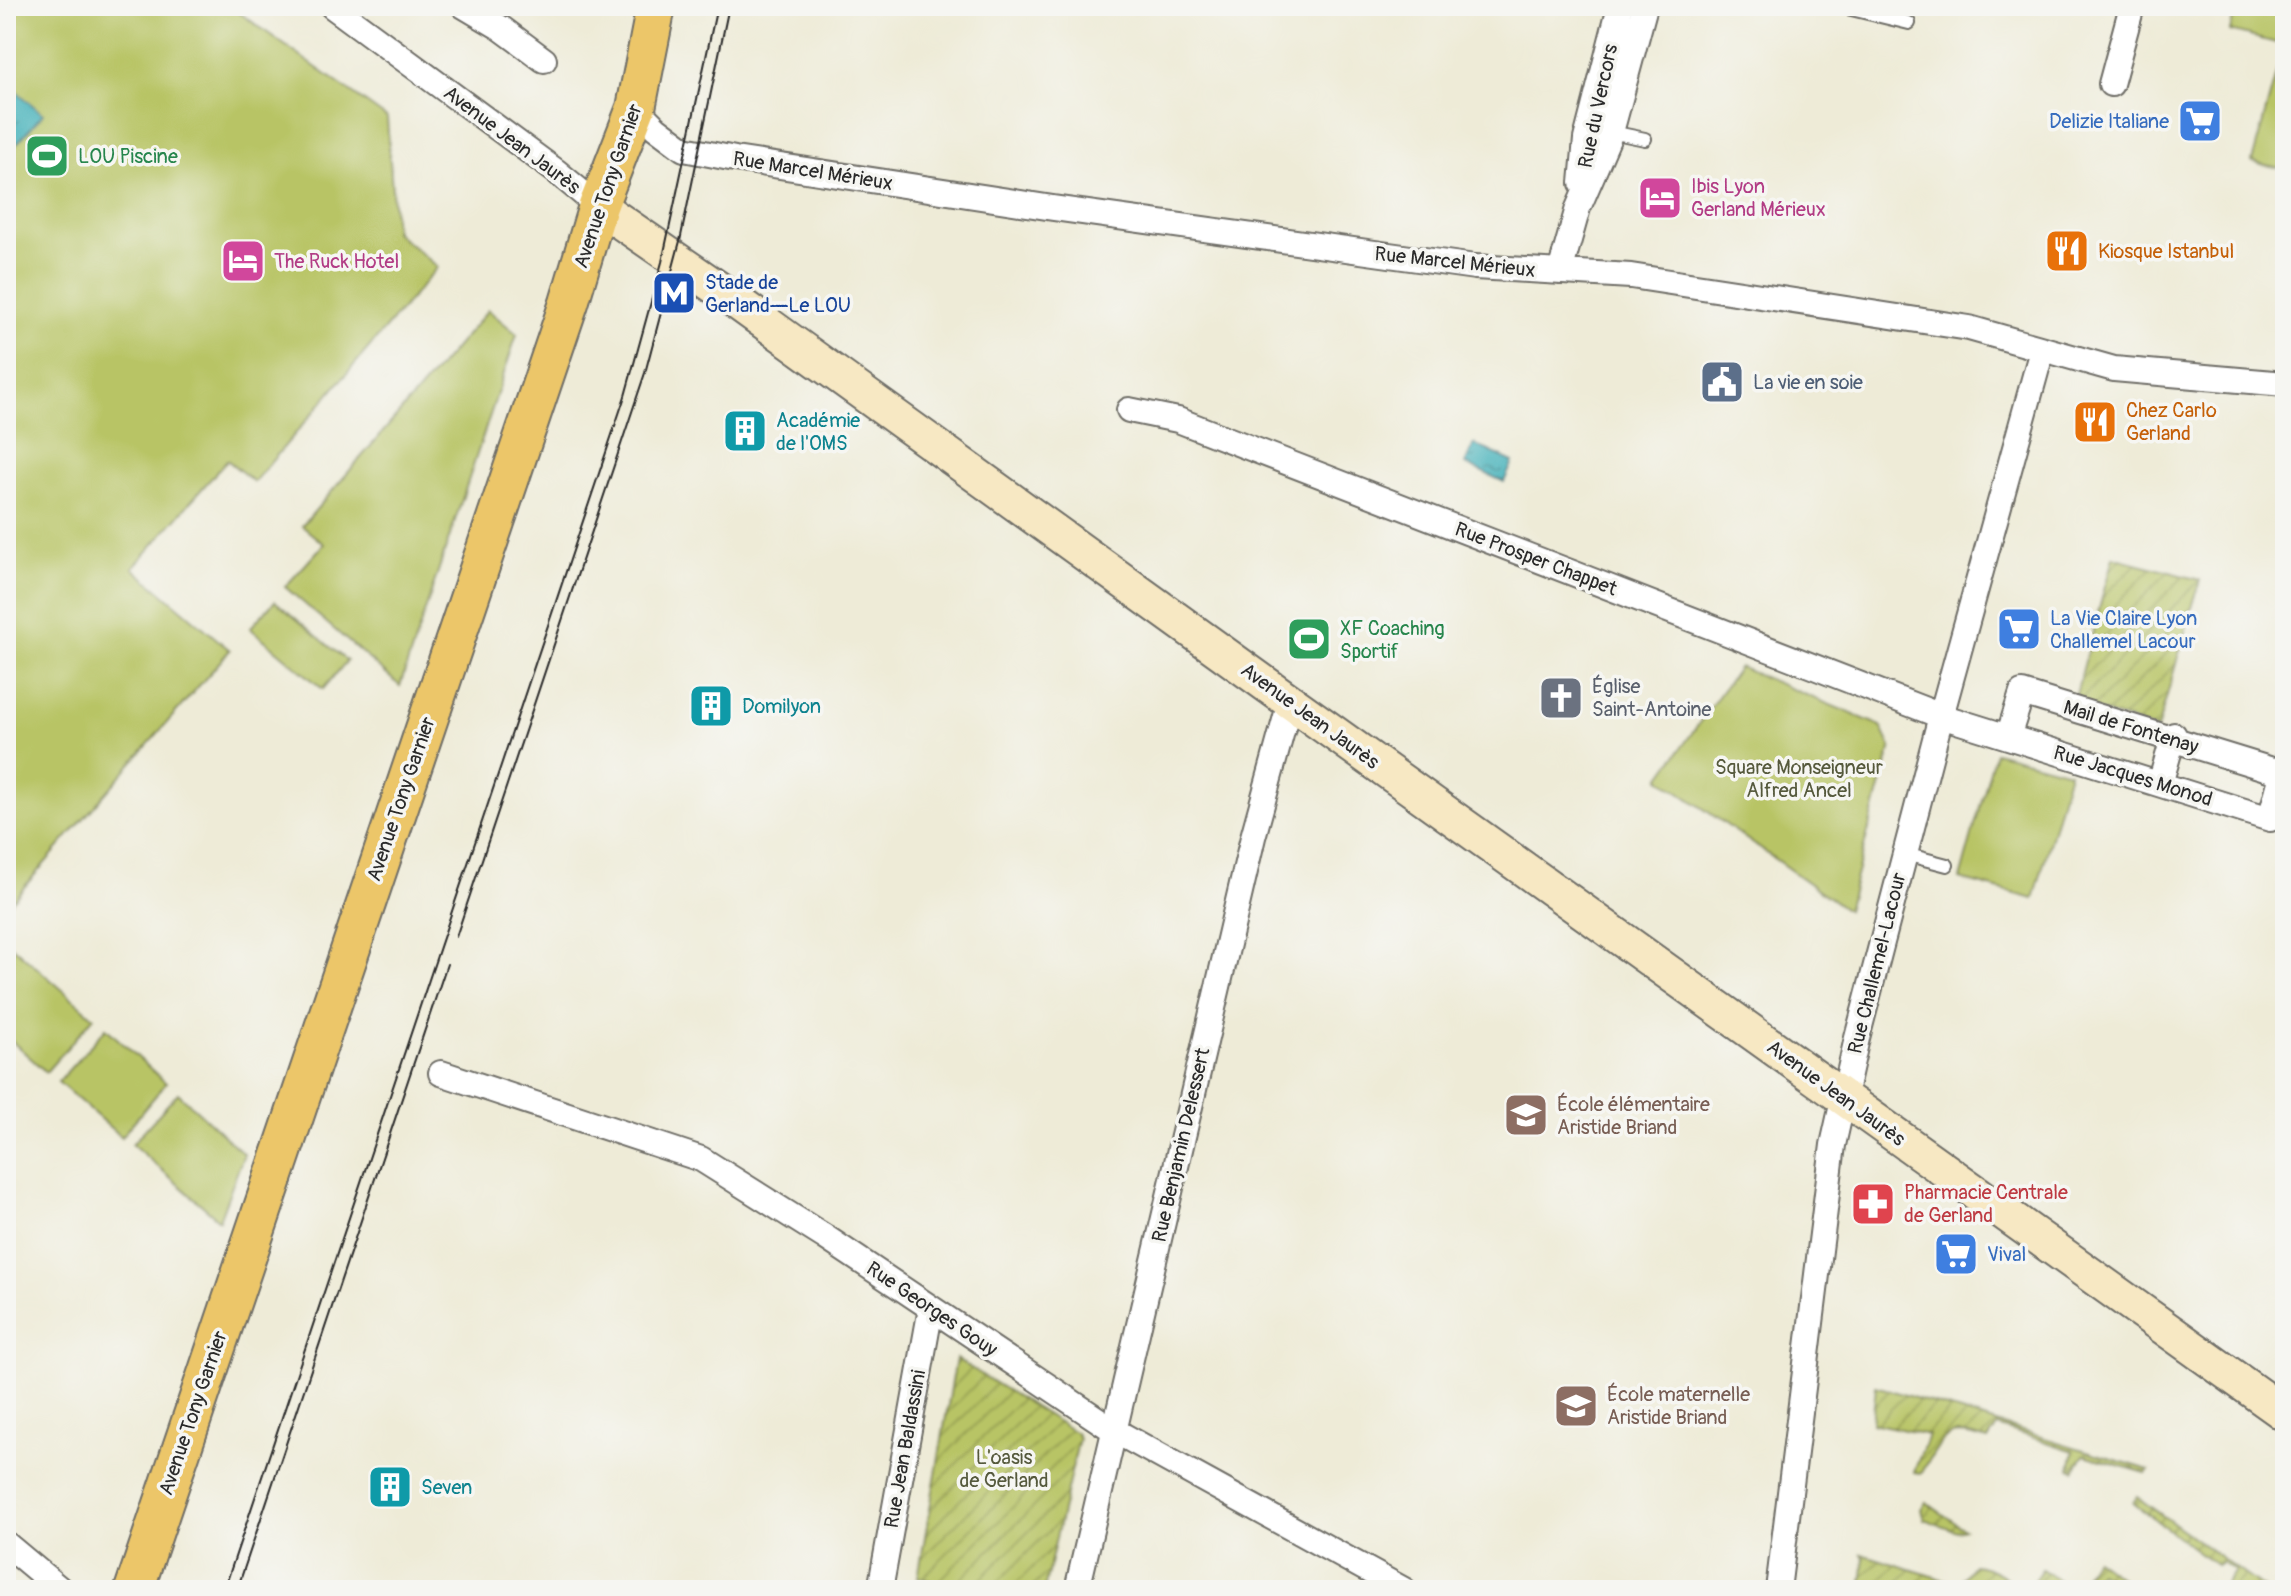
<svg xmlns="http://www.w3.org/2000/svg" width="2291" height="1596" font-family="Pangolin,sans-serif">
<defs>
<pattern id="garden-furrows" width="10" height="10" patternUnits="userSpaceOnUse" patternTransform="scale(2)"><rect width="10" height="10" fill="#b8c465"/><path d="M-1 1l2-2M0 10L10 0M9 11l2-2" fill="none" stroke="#969f53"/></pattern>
<pattern id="water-ripples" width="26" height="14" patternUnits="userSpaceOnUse" patternTransform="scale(2)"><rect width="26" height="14" fill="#3eafb8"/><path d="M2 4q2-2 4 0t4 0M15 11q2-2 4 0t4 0" fill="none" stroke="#348f96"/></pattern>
</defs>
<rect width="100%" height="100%" fill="#f6f6f2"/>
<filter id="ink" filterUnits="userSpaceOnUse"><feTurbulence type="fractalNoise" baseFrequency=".0125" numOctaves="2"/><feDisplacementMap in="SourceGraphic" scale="16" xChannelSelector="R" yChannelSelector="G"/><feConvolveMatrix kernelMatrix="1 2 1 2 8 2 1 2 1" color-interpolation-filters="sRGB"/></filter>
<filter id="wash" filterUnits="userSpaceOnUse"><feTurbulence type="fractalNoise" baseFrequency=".006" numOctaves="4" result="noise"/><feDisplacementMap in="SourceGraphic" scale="32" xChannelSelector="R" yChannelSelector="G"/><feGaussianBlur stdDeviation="1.8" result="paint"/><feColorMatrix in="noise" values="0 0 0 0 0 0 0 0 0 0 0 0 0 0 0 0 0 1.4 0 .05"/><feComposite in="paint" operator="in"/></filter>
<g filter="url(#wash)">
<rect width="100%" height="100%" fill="#eeebd7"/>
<!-- green -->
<path fill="#b8c465" stroke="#727848" stroke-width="2" d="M6,6H230L387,118L395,232L438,267L254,482L227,460L133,568L230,650L6,908Z
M2236,6H2285V169L2252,162L2284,45L2230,31Z
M488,310L517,334L400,686L285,587L324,544L302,526Z
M275,601L347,661L323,689L250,628Z
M1739,667L1881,726L1891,747L1847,910L1660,778Z
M1995,752L2069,772L2034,899L1960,879Z
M6,941L94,1017L46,1072L6,1036Z
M106,1028L166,1083L121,1137L58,1082Z
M178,1093L244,1154L219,1220L132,1144Z"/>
<!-- garden -->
<path fill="url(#garden-furrows)" stroke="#727848" stroke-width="2" d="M2113,557L2200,580L2157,730L2074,702Z
M956,1359L1076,1433L1079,1438L1044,1590H958L918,1577Z
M1876,1386L2149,1470L2146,1473L2084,1455L2074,1470L2070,1468L2074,1451L1997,1426L1988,1440C1942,1426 1946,1436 1921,1473L1914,1472L1928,1435L1872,1423Z
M2137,1497L2266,1590H2221L2235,1571L2222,1562L2216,1565L2133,1503Z
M1926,1502L1930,1505L1964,1529L1957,1531L1924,1519L1921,1509Z
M1862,1554L1958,1584L1973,1565C1993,1567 2006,1577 2021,1590H1861L1865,1559Z
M2095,1559L2121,1578L2116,1582L2099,1572L2082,1590H2074Z
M2042,1569L2072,1590H2039L2031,1585Z"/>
<!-- water -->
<path fill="url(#water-ripples)" stroke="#346d72" stroke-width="2" d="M6,82L43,114L6,156Z
M1474,444L1513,462L1504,482L1465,464Z"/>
</g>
<g filter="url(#ink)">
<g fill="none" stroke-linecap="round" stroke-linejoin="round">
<!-- lane casing -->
<g stroke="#6f6e67" stroke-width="16">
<path id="lane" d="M1839,6L1909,23
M1611,132L1645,139
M1905,854L1947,865"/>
</g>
<!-- street casing -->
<g stroke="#6f6e67" stroke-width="28">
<path id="street" d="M332,6L557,172L598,206
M464,6L501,28L544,60
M2111,84L2132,6
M636,108L656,128L684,149L735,159L1053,208L1475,267L1631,276L1969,328L2114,369L2285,384
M1582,183L1586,139L1620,6
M1560,272L1578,208L1611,132L1645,6
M1129,410L1178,420L1941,716L2270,819L2285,764
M2008,737L2022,693L2285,774
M2160,784L2174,735
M441,1073L701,1159L825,1237L1115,1431L1404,1590
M6,1544L61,1590
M880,1590L931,1308
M1077,1590L1253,837L1290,702
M1778,1590L1833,1145L1857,1038L1941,716L2042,350"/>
</g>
<!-- secondary casing -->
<g stroke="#6f6e67" stroke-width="38">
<path id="secondary" d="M598,206L720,290L1267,685L2285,1414"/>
</g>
<!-- primary casing -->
<g stroke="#6f6e67" stroke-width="42">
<path id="primary" d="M134,1590L569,303L598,206L636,108L656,6"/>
</g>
<!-- lane -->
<use href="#lane" stroke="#fff" stroke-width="12"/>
<!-- street -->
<use href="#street" stroke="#fff" stroke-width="24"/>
<!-- secondary -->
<use href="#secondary" stroke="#f7e8c3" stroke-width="34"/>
<!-- primary -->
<use href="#primary" stroke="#ecc669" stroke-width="38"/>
<!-- tram -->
<path stroke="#2b2b2b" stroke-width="2" d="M456,937L645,373L680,241L729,6
M224,1590L625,396L662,262L717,6
M237,1590L447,964"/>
</g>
</g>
<!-- icons -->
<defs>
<g id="supermarket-square" transform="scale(2.3)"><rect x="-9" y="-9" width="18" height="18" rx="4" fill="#3f7fe0" stroke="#f6f6f2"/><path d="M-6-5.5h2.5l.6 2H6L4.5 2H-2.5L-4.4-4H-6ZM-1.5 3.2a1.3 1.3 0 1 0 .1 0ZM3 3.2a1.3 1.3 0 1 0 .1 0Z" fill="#fff"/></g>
<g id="stadium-square" transform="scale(2.3)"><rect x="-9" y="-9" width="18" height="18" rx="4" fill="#2e9e5b" stroke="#f6f6f2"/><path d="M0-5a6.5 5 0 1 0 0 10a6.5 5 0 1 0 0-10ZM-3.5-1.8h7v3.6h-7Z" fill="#fff"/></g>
<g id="hotel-square" transform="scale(2.3)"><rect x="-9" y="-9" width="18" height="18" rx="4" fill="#d1479c" stroke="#f6f6f2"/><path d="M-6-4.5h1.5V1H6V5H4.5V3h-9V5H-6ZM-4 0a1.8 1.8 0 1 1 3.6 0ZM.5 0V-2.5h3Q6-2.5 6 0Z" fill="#fff"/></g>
<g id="restaurant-square" transform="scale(2.3)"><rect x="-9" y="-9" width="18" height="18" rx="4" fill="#e8710a" stroke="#f6f6f2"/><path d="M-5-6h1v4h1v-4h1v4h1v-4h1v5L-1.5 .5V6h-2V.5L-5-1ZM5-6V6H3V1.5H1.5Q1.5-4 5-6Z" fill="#fff"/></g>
<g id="metro-square" transform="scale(2.3)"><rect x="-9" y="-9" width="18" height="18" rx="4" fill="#1a4fb4" stroke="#f6f6f2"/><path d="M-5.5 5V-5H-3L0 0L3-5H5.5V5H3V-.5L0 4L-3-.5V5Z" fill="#fff"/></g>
<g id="civic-square" transform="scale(2.3)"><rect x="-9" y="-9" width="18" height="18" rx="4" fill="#5c6f8a" stroke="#f6f6f2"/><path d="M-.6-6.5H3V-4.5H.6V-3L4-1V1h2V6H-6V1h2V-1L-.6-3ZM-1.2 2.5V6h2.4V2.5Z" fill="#fff"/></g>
<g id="building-square" transform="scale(2.3)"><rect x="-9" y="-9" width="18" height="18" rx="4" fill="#0f9aa8" stroke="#f6f6f2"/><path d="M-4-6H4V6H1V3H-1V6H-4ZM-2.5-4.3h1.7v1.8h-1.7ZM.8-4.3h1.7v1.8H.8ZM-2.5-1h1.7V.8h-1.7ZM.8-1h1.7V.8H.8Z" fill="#fff"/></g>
<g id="church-square" transform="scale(2.3)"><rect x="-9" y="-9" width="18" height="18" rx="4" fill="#6b7280" stroke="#f6f6f2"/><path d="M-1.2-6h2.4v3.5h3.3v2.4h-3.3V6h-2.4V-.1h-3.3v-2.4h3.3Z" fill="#fff"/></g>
<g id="school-square" transform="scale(2.3)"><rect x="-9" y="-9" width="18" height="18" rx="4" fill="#8d6e63" stroke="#f6f6f2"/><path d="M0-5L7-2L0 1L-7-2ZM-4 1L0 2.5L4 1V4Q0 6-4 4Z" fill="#fff"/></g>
<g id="pharmacy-square" transform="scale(2.3)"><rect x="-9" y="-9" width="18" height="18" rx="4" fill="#e0444e" stroke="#f6f6f2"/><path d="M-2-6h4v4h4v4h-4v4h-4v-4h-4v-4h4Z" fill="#fff"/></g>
</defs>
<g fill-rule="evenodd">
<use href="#supermarket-square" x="2200" y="121"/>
<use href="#stadium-square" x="47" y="156"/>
<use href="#hotel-square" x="1660" y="198"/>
<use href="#restaurant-square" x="2067" y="251"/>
<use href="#hotel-square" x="243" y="261"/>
<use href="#metro-square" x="674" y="293"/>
<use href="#civic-square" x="1722" y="382"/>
<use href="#restaurant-square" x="2095" y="422"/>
<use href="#building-square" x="745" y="431"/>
<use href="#supermarket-square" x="2019" y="629"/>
<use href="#stadium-square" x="1309" y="639"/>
<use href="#church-square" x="1561" y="698"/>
<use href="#building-square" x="711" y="706"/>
<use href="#school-square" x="1526" y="1115"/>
<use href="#pharmacy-square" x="1873" y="1204"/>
<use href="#supermarket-square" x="1956" y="1254"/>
<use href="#school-square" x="1576" y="1406"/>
<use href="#building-square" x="390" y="1487"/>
</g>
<g text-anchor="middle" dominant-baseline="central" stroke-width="7" stroke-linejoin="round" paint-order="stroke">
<!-- street labels -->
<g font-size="20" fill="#2b2b2b" stroke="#f6f6f2">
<text transform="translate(1598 106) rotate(-78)">Rue du Vercors</text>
<text transform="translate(512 140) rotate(37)">Avenue Jean Jaurès</text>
<text transform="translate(813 171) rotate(9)">Rue Marcel Mérieux</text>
<text transform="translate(608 186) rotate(-71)">Avenue Tony Garnier</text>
<text transform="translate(1455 262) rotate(6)">Rue Marcel Mérieux</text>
<text transform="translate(1536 559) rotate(21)">Rue Prosper Chappet</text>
<text transform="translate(1310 716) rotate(36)">Avenue Jean Jaurès</text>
<text transform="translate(2131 727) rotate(17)">Mail de Fontenay</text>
<text transform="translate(2133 776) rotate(17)">Rue Jacques Monod</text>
<text transform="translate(401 799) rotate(-71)">Avenue Tony Garnier</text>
<text transform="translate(1877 963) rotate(-76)">Rue Challemel-Lacour</text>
<text transform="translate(1836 1093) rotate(36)">Avenue Jean Jaurès</text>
<text transform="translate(1181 1145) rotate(-77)">Rue Benjamin Delessert</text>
<text transform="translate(932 1309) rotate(34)">Rue Georges Gouy</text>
<text transform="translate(193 1413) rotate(-71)">Avenue Tony Garnier</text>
<text transform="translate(905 1449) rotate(-80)">Rue Jean Baldassini</text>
</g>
<!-- shop labels -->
<g font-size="20" fill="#366cbe" stroke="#f6f6f2" text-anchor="start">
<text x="2169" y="121" text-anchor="end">Delizie Italiane</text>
<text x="2050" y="618">La Vie Claire Lyon<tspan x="2050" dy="23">Challemel Lacour</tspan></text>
<text x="1987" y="1254">Vival</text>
</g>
<!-- leisure labels -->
<g font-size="20" fill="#27864d" stroke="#f6f6f2" text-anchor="start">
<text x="78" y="156">LOU Piscine</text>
<text x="1340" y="628">XF Coaching<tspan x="1340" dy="23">Sportif</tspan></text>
</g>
<!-- hotel labels -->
<g font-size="20" fill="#b23c85" stroke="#f6f6f2" text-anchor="start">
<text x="1691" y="186">Ibis Lyon<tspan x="1691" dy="23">Gerland Mérieux</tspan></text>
<text x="274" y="261">The Ruck Hotel</text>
</g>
<!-- food labels -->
<g font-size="20" fill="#c56008" stroke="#f6f6f2" text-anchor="start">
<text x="2098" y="251">Kiosque Istanbul</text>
<text x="2126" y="410">Chez Carlo<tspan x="2126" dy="23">Gerland</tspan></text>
</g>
<!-- transit labels -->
<g font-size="20" fill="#164399" stroke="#f6f6f2" text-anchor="start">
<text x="705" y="282">Stade de<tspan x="705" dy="23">Gerland—Le LOU</tspan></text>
</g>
<!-- service labels -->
<g font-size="20" fill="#4e5e75" stroke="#f6f6f2" text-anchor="start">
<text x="1753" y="382">La vie en soie</text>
</g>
<!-- culture labels -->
<g font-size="20" fill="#0d838f" stroke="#f6f6f2" text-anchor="start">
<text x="776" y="420">Académie<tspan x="776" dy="23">de l'OMS</tspan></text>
<text x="742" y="706">Domilyon</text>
<text x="421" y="1487">Seven</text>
</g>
<!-- worship labels -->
<g font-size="20" fill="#5b616d" stroke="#f6f6f2" text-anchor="start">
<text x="1592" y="686">Église<tspan x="1592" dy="23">Saint-Antoine</tspan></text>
</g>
<!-- park labels -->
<g font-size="20" fill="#55593c" stroke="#f6f6f2">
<text x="1799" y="767">Square Monseigneur<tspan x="1799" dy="23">Alfred Ancel</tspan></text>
<text x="1004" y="1457">L'oasis<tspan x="1004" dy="23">de Gerland</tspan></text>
</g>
<!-- education labels -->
<g font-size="20" fill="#785e54" stroke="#f6f6f2" text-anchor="start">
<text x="1557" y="1104">École élémentaire<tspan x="1557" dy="23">Aristide Briand</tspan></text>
<text x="1607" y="1394">École maternelle<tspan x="1607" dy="23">Aristide Briand</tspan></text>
</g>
<!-- health labels -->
<g font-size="20" fill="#be3a42" stroke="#f6f6f2" text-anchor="start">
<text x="1904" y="1192">Pharmacie Centrale<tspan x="1904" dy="23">de Gerland</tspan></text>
</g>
</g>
<!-- margin -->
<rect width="2291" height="1596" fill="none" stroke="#f6f6f2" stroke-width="32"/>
</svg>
